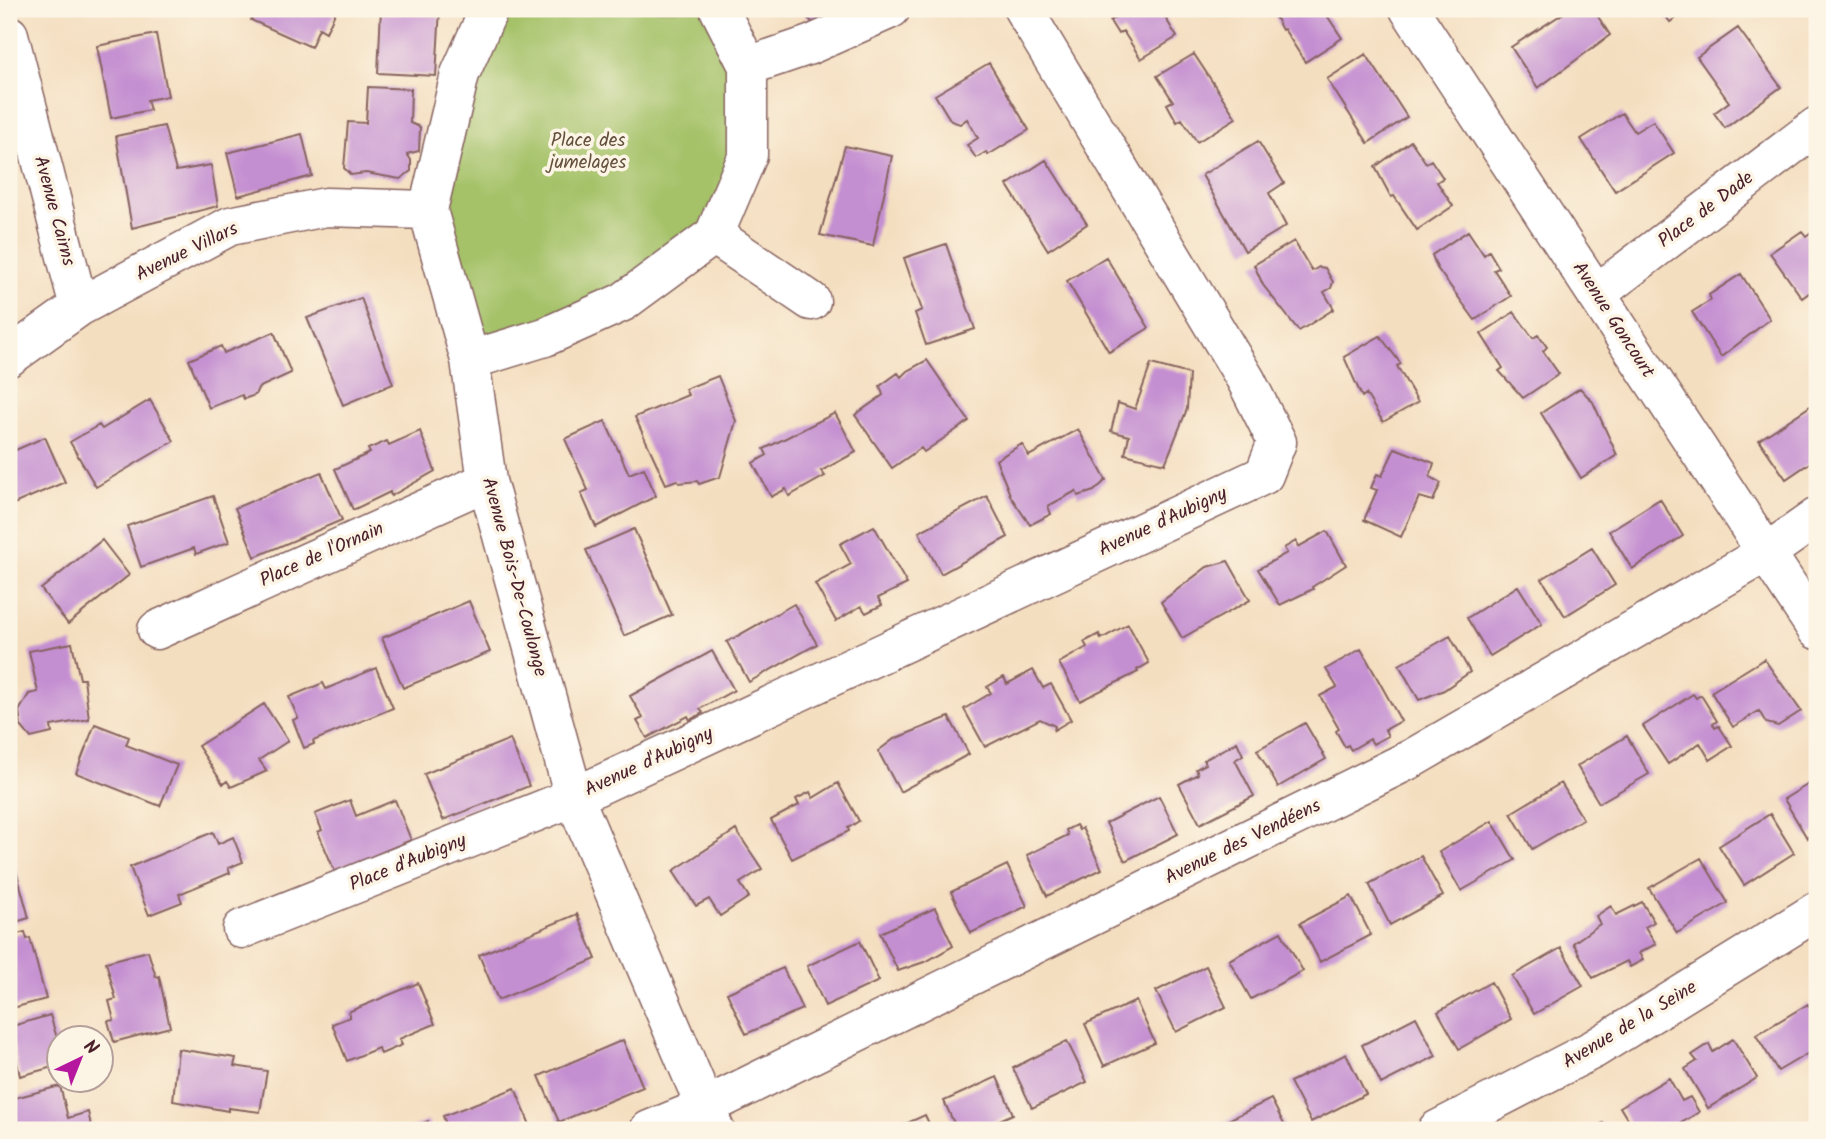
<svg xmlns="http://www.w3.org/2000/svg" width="1826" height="1139" font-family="Kalam,sans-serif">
<rect width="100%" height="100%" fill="#fcf5e5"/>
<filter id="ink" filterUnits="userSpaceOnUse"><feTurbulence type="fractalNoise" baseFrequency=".0143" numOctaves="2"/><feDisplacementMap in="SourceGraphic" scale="14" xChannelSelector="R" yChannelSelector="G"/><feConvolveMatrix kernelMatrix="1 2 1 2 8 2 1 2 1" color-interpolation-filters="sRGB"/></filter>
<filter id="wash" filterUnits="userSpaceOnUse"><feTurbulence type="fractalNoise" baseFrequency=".00686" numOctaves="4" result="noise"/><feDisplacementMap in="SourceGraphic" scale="28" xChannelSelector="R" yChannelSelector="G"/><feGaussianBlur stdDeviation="1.57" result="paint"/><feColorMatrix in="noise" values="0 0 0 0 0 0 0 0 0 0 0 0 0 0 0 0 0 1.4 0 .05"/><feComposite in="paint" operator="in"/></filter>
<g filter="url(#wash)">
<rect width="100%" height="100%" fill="#f4dec0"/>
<!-- green -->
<path fill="#a5c269" stroke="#78704a" stroke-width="2" d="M489,9H719L748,66L714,235L470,360L428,210Z"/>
<g id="blocks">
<!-- building -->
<path fill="#c48fd1" d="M256,9H337L326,32L319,28L311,47L251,20Z
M381,9H440L436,76L378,73Z
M799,9H835L813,23Z
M1110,9H1160L1177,37L1141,59L1123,31L1118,34L1110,21L1115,17Z
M1271,9H1333L1326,14L1342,38L1305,62L1284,29L1282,30Z
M1570,9H1593L1610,35L1538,88L1511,47Z
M1655,9H1688L1670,22L1661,10L1658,12Z
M1803,9H1817V21L1809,10L1806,13Z
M1738,28L1781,87L1725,128L1714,113L1729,102L1697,57Z
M156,34L168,96L147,100L150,110L111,118L97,46Z
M1194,54L1236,118L1197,142L1182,119L1177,122L1167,104L1173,101L1157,76Z
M1366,54L1407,117L1368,143L1327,79Z
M989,63L1029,130L988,155L986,152L976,158L967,145L978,138L967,119L960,124L951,121L935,95Z
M368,87L411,89L410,123L420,127L419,151L407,154L411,160V171L400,179L366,173L351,175L344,168L348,122L366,123Z
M1622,113L1635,132L1653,121L1674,153L1615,191L1581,139Z
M164,126L176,171L211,165L218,206L132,228L116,136Z
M302,134L312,176L238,196L227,153Z
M1258,141L1284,183L1269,193L1286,226L1245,251L1202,175Z
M1411,141L1426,163L1431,160L1443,178L1437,182L1453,206L1417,230L1394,196L1391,197L1375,167Z
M845,146L892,156L873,246L820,235Z
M1046,160L1087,224L1048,250L1007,185Z
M1817,228V287L1802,298L1770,253L1802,231L1806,236Z
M1468,231L1484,255L1489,251L1499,268L1494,270L1511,296L1475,320L1437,268L1432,255Z
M1294,241L1312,271L1319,267L1325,268L1333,282L1331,288L1324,292L1334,309L1299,331L1263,285L1254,265Z
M946,244L975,329L926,345L915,313L922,310L904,258Z
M1106,257L1149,328L1109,352L1067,281Z
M1741,274L1770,319L1721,357L1692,312L1711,300L1709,295Z
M361,298L393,384L343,405L307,318Z
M1514,312L1533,338L1538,335L1547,347L1543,351L1559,374L1523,398L1499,371L1503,368L1481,334Z
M274,332L291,373L258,388L255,395L244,399L242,395L209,408L189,360L221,346L224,353Z
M1380,336L1401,364L1397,366L1418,402L1383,422L1366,394L1362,397L1344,357Z
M927,360L969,421L924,452L921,448L892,468L855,415L883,395L880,386L898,373L901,377L907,371Z
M1151,364L1189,374L1187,409L1165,464L1125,454L1129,436L1111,431L1118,403L1135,409Z
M718,376L736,421L720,477L699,484L697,481L679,483L677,480L666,484L635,417L688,395L685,389Z
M1580,388L1593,402L1617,455L1581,478L1541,413Z
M150,400L174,441L96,487L70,442L99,425L102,429Z
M1812,405L1817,413V458L1786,479L1759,440Z
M835,413L856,452L821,471L825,476L789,496L786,489L771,497L753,463L767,455L764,449Z
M605,421L629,474L644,468L656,496L596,527L581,493L588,490L565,439Z
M1078,429L1106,480L1094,491L1078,496L1076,491L1048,506L1051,514L1030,525L1011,497L996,460L1022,444L1029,456Z
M420,431L435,471L391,496L390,492L353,510L335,469L370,453L368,449L387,441L389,445Z
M45,437L65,482L9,506V453Z
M1395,448L1434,463L1430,477L1441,483L1433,501L1419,497L1401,537L1364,520L1377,490L1371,488L1377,474L1382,476Z
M321,472L342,520L255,557L235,508Z
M213,496L229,542L196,554L194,548L141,567L127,526Z
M987,496L1008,537L941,574L919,532Z
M1660,499L1683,536L1632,569L1609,531Z
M874,526L907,584L878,598L882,605L866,613L861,606L836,621L815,584L851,564L840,544Z
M634,529L672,615L624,636L586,550Z
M1327,531L1346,565L1312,587L1313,589L1280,605L1258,569L1287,553L1284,548L1296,541L1298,547Z
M102,540L129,575L68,624L41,589Z
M1592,548L1615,585L1565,616L1542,579Z
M1228,561L1250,600L1182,638L1161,602L1207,567Z
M1518,586L1542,624L1490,656L1467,618Z
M469,601L490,652L403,688L382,638Z
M794,604L817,644L749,682L727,642Z
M1128,624L1149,663L1137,670L1138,672L1080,701L1059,663L1087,647L1084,642L1099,634L1101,639Z
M1450,636L1470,672L1444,690L1419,700L1399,665Z
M72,643L80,679H84L89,719L51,726L52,733L31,738L21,726L19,711L29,694L38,692L29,651Z
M1361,649L1401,721L1385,730L1388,736L1373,744L1370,739L1351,750L1348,745L1345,747L1336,731L1339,729L1320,696L1337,687L1326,669Z
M712,651L734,690L700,709L703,713L690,720L688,716L647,738L637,721L643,718L630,696Z
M1764,659L1801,711L1778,726L1766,723L1759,711L1733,727L1711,692Z
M376,668L393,708L313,741L314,744L304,748L293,720L298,718L289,697L323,683L326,689Z
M1033,670L1043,688L1051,684L1071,720L1054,730L1055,726L1040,719L985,747L964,709L991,693L987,687L1004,677L1007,684Z
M1693,694L1696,698L1701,695L1717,721L1713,724L1715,728L1719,726L1732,746L1710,760L1700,743L1668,764L1643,726Z
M264,704L288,741L259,760L267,771L231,787L227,781L223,784L198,746Z
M949,717L969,754L900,792L878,751L894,739Z
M1305,723L1326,759L1278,787L1257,750Z
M95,724L129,737L126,745L177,765L160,806L76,773Z
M1627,736L1649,774L1599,803L1577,766Z
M510,739L529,786L443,820L424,774Z
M1237,742L1243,755L1235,760L1254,796L1200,824L1179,784L1198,774L1196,769L1206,764L1204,760Z
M1817,779V831L1807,838L1784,799Z
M838,783L859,821L848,828L849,831L792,859L771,820L799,805L796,799L810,792L813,798Z
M1561,783L1583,819L1532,849L1511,813Z
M1159,796L1178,834L1125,861L1106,823Z
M350,800L356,816L395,800L411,840L335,872L318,832L322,830L315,814Z
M1770,814L1794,853L1744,885L1719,846Z
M1492,821L1515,860L1461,891L1439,852Z
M1076,825L1079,830L1082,828L1102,869L1047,896L1027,855L1068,835L1066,830Z
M736,830L762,869L740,883L749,897L720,916L709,899L696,906L673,871Z
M213,832L218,844L233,837L243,862L228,868L230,873L179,894L182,902L149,915L130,867Z
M1421,856L1443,896L1390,925L1369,884Z
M1701,858L1728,903L1677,933L1649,888Z
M13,859L29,918L9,924V860Z
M1007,865L1027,906L971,933L951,892Z
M1351,896L1371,935L1320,962L1300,923Z
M1642,902L1654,922L1645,927L1656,944L1639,953L1643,960L1630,967L1627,961L1593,978L1573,943L1600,924L1596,916L1611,906L1616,915Z
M935,908L953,946L927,961L898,971L880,933Z
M577,914L596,959L498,1000L479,955Z
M25,932L27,939L30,938L46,999L9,1009V936Z
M1281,932L1303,971L1251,999L1229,960Z
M860,941L879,981L825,1006L807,966Z
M1561,948L1583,986L1534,1014L1512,976Z
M148,951L156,977L159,976L170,1027L114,1042L108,1021L114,1020L109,1001L116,999L106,962Z
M1206,966L1226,1007L1176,1032L1156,991Z
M783,968L802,1009L746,1034L727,993Z
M1491,982L1511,1019L1459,1049L1438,1012Z
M418,983L435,1024L399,1039L402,1045L381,1054L378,1048L347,1061L332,1024L350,1017L348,1012Z
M1136,1001L1155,1043L1104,1066L1085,1024Z
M1808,1004L1817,1019V1048L1778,1071L1756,1035Z
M50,1015L60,1048V1065L20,1076L9,1027Z
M1416,1017L1436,1056L1381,1084L1362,1045Z
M1733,1039L1757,1078L1708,1108L1685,1069L1697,1061L1692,1055L1709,1044L1713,1052Z
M623,1040L643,1087L559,1122L539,1076Z
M1067,1041L1087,1082L1032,1108L1013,1068Z
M178,1049L236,1058L234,1066L267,1071L260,1112L228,1108V1111L173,1101Z
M1346,1054L1366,1094L1311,1122L1290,1082Z
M997,1077L1013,1114L977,1130H957L944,1101Z
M1669,1078L1682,1101L1690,1097L1699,1112L1678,1125L1682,1130H1634L1620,1107Z
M60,1086L68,1118L88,1112L92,1130H19L11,1099Z
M515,1088L532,1130H448L443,1116Z
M1271,1099L1287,1130H1224L1220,1124Z
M925,1115L932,1130H892Z
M428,1121L431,1130H406Z
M1603,1123L1607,1130H1590Z"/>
</g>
</g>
<g filter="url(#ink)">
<use href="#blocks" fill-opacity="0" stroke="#86625f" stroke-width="2"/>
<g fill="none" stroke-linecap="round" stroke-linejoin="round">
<!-- minor casing -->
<g stroke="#86625f" stroke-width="41">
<path id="minor" d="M489,9L460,74L428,210L470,360L487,481L574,797L715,1130
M1409,9L1817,630
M9,35L79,307
M748,66L810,45L891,9
M714,235L811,301
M1596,294L1817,126
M9,357L79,307L230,226L326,207L428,210
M470,360L545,337L623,302L714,235L748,155V66L719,9
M157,630L487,481
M242,929L574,797L1264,475L1277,442L1246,380L1023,9
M649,1130L705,1107L1411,759L1766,553L1817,517
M1437,1130L1594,1049L1817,911"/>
</g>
<!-- minor -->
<use href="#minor" stroke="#fff" stroke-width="38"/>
</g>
</g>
<g text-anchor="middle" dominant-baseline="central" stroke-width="7" stroke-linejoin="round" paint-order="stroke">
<!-- park labels -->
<g font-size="19" fill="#65503e" stroke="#fcf5e5">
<text x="588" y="141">Place des<tspan x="588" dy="22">jumelages</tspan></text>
</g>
<!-- street labels -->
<g font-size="19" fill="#4a1f2b" stroke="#fcf5e5">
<text transform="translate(1706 210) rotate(-37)">Place de Dade</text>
<text transform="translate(54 211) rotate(75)">Avenue Cairns</text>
<text transform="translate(187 252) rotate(-26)">Avenue Villars</text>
<text transform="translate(1613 320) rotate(57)">Avenue Goncourt</text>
<text transform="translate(1163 522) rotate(-25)">Avenue d'Aubigny</text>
<text transform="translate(322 555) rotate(-24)">Place de l'Ornain</text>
<text transform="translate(514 577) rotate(75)">Avenue Bois-De-Coulonge</text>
<text transform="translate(649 762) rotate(-25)">Avenue d'Aubigny</text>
<text transform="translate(1243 842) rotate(-26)">Avenue des Vendéens</text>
<text transform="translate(408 863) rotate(-22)">Place d'Aubigny</text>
<text transform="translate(1630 1025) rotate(-31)">Avenue de la Seine</text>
</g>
</g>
<!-- margin -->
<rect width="1826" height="1139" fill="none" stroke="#fcf5e5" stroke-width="35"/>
<!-- north arrow -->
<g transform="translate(80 1059) rotate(43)"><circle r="33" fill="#fcf5e5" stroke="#b59f9b" stroke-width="2"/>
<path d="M0-5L12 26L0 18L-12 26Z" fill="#b5179e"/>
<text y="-10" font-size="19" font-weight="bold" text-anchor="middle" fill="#4a1f2b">N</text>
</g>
</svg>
